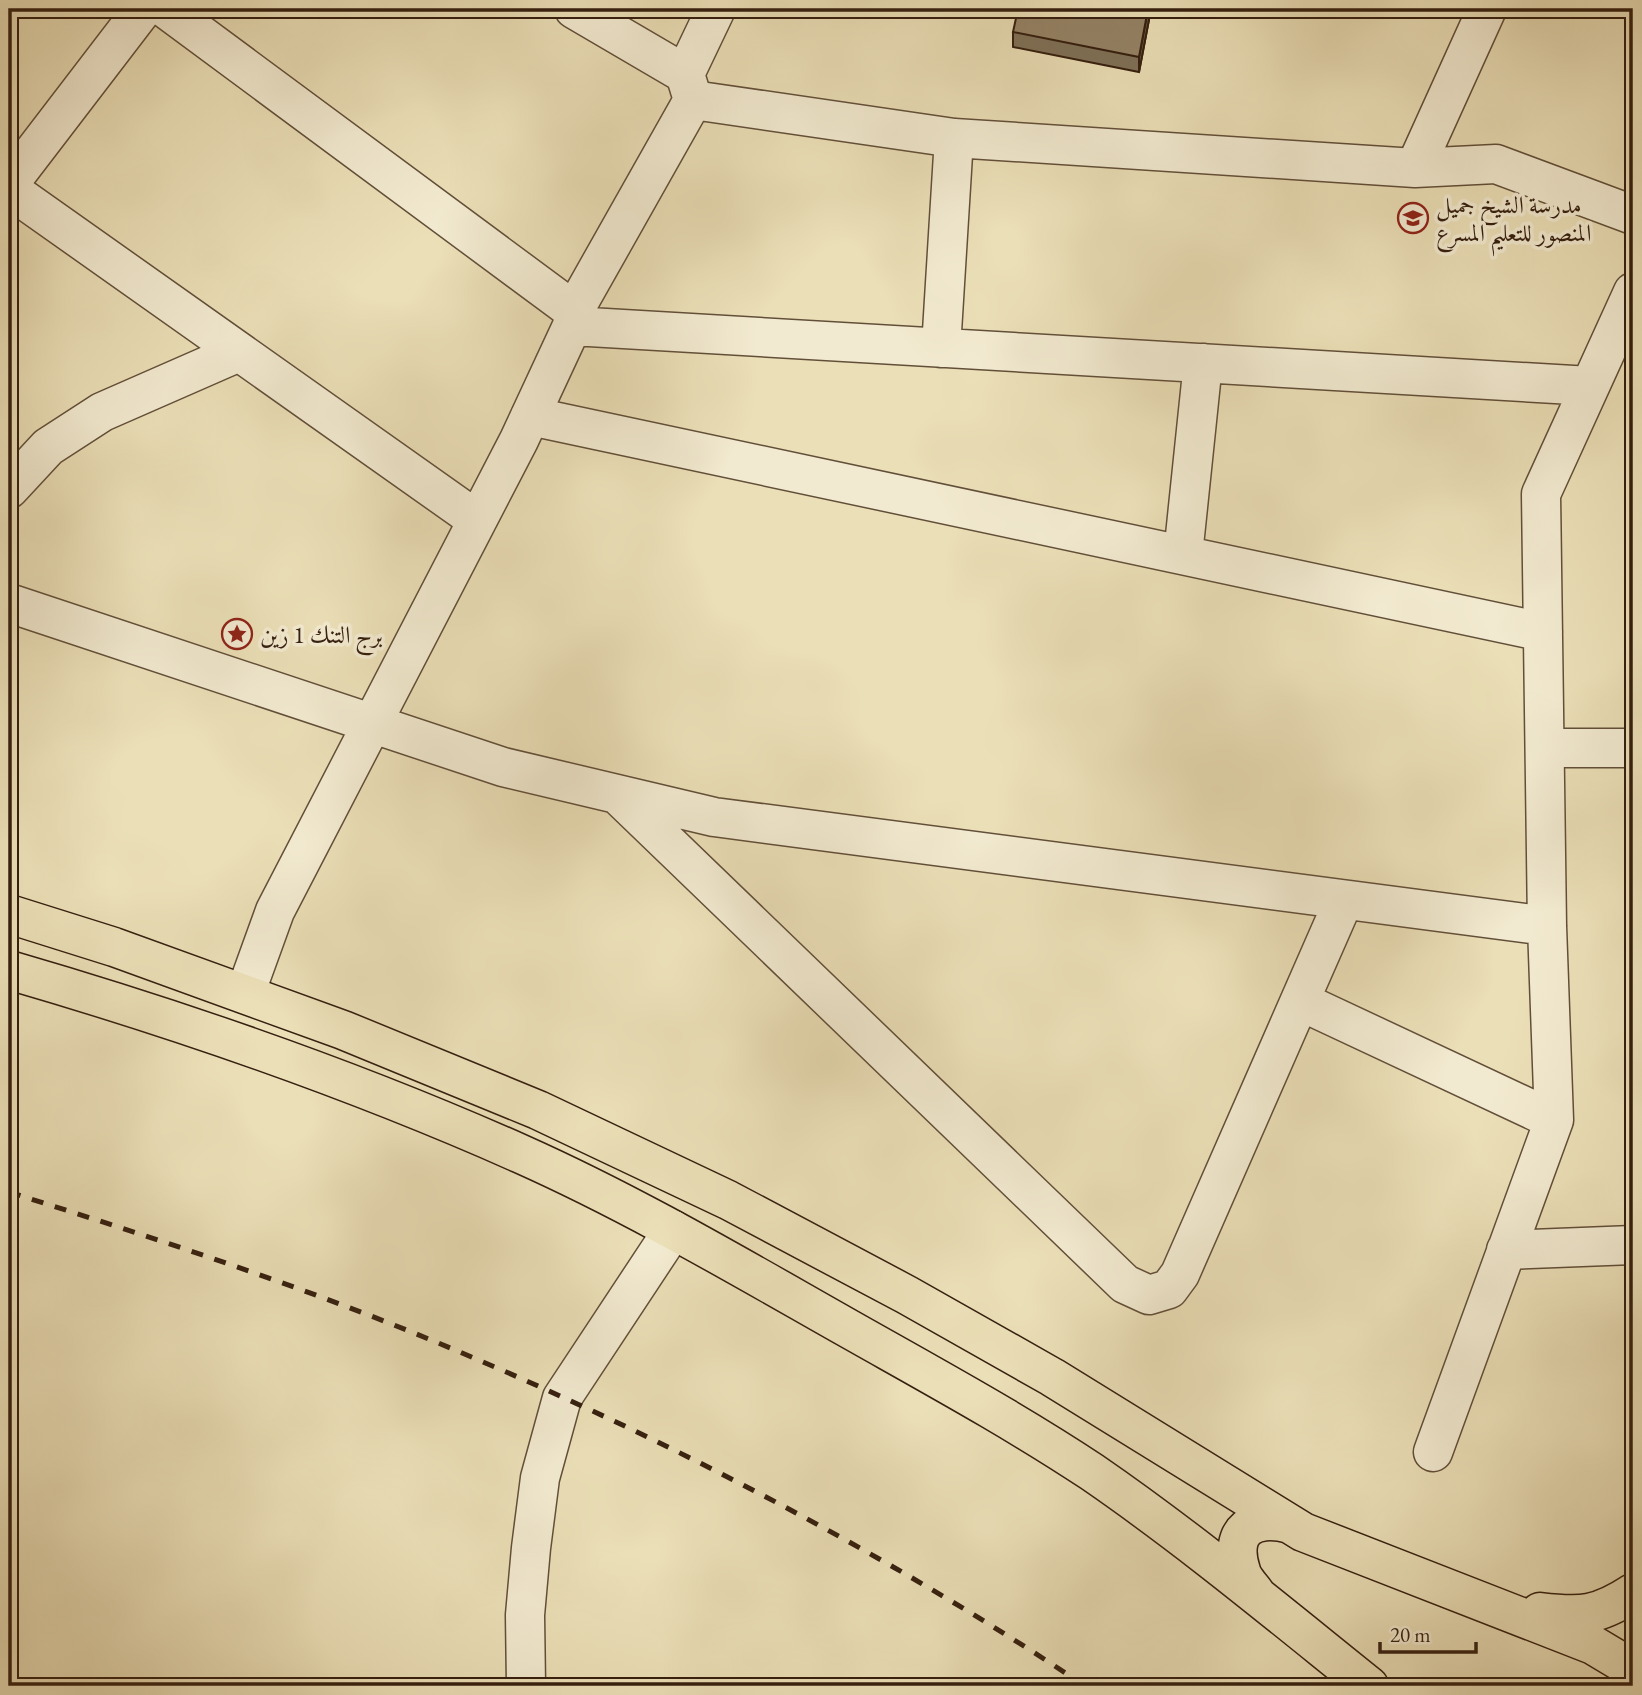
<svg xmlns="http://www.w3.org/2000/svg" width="1642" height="1695" font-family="'EB Garamond',Amiri,serif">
<rect width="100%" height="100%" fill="#ebdfb7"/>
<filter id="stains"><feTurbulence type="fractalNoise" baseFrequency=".00286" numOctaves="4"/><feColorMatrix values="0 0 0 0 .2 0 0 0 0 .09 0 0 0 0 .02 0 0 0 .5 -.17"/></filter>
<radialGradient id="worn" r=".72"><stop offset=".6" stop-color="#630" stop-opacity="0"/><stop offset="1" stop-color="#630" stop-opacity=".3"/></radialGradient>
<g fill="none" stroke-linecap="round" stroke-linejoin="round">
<!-- minor casing -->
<g stroke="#624f39" stroke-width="41">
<path id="minor" d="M166,9L574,311
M574,9L685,74
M693,100L954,138L1415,168L1496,164L1633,215
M1415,168L1487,9
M9,184L143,9
M9,189L477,520
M572,326L1590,386
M941,348L954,138
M530,416L1543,632
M9,489L48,447L102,412L239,352
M1183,555L1203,363
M9,603L503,767L714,817L1547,926
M1545,748H1633
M619,796L1125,1284L1149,1295L1169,1289L1180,1274L1344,900
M245,994L275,911L519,440L572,326L574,311L693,100L685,74L716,9
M1300,1001L1554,1120
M1506,1250L1633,1245
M1433,1452L1554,1120L1547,926L1541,494L1633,292
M526,1686L525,1615L531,1548L540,1478L562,1398L673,1230"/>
</g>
<!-- major casing -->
<g stroke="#351f0f" stroke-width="41">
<path id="major" d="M9,914L114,947L343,1030L538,1110L728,1200L907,1295L1052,1377L1303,1532L1593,1645L1633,1669
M9,970C181,1020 357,1081 521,1154C633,1204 738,1266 844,1326C927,1373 1012,1419 1092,1472C1188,1538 1278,1613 1369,1686
M1256,1594C1251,1587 1243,1579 1241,1571C1228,1530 1253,1514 1290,1524
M1540,1612C1581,1617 1598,1616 1633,1593"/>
</g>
<!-- minor -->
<use href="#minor" stroke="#f2ead0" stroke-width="38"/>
<!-- major -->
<use href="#major" stroke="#ebdfb7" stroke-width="38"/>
<!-- rail -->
<path stroke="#351f0f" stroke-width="5" stroke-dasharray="12 12" stroke-linecap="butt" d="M9,1192C151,1237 293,1283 431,1340C654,1432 885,1552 1085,1686"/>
</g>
<!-- wall -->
<path fill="#7f7158" stroke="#351f0f" stroke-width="2" d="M1151,9L1139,72L1013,47V32Z"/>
<!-- shaded-wall -->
<path fill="#685c47" stroke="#351f0f" stroke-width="2" d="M1148,9H1151L1139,72V57Z"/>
<!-- building -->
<path fill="#948366" stroke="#351f0f" stroke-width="2" d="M1018,9H1148L1139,57L1013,32Z"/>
<!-- icons -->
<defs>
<g id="school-ring" transform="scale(1.575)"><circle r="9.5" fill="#f2ead0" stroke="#8f2418" stroke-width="1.5"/><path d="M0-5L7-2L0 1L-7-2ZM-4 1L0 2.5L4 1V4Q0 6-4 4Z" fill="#8f2418"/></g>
<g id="sight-ring" transform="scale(1.575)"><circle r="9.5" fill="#f2ead0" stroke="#8f2418" stroke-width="1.5"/><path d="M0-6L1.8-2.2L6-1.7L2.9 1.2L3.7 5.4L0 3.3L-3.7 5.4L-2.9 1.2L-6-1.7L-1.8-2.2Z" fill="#8f2418"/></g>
</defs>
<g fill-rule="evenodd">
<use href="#school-ring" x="1413" y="218"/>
<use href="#sight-ring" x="237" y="634"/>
</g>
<g text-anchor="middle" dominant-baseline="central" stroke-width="7" stroke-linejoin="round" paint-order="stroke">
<!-- poi labels -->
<g font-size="24" fill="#351f0f" stroke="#f2ead0" text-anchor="start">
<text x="1436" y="204">مدرسة الشيخ جميل<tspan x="1436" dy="28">المنصور للتعليم المسرع</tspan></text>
<text x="260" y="634">برج التنك 1 زين</text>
</g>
</g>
<!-- margin -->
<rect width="1642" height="1695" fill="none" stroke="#ebdfb7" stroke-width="35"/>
<rect x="10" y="10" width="1621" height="1674" fill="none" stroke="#351f0f" stroke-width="3.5"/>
<rect x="18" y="18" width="1607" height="1660" fill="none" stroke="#351f0f" stroke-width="2"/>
<!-- scale -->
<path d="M1380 1642v10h96v-10" fill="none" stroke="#351f0f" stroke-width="3.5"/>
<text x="1390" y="1642" font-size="21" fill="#351f0f" stroke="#f2ead0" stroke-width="5" paint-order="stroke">20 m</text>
<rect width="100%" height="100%" filter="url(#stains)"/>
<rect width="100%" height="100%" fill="url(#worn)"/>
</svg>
